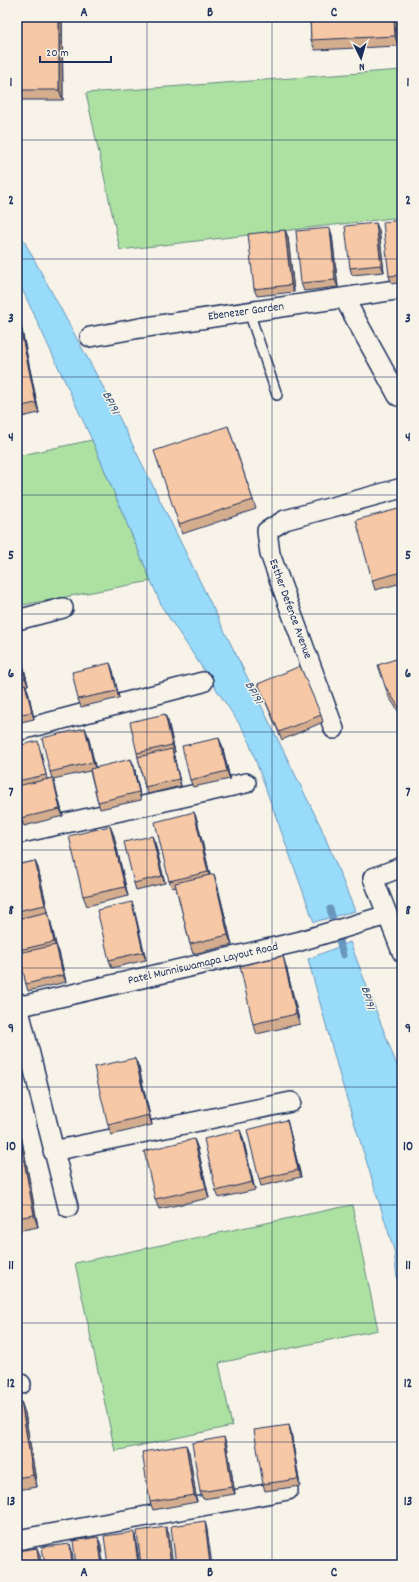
<svg xmlns="http://www.w3.org/2000/svg" width="419" height="1582" font-family="Dekko,sans-serif">
<rect width="100%" height="100%" fill="#f7f3e8"/>
<filter id="ink" filterUnits="userSpaceOnUse"><feTurbulence type="fractalNoise" baseFrequency=".025" numOctaves="2"/><feDisplacementMap in="SourceGraphic" scale="8" xChannelSelector="R" yChannelSelector="G"/><feConvolveMatrix kernelMatrix="1 2 1 2 8 2 1 2 1" color-interpolation-filters="sRGB"/></filter>
<g filter="url(#ink)">
<!-- green -->
<path fill="#ade1a2" stroke="#648880" d="M402,70V217L120,250L86,93Z
M92,440L151,581L17,606V456Z
M352,1205L378,1330L219,1363L232,1426L115,1451L75,1263Z"/>
<!-- water -->
<path fill="#99dbfb" stroke="#6796bc" d="M17,228L115,409L321,827L355,911L314,922L246,734L162,607L92,440L17,278Z
M350,942L402,1079V1323L394,1250L341,1080L308,959Z"/>
<g fill="none" stroke-linecap="round" stroke-linejoin="round">
<!-- stream -->
<path stroke="#6796bc" stroke-width="7" d="M330,909L343,955"/>
<!-- lane casing -->
<g stroke="#1b2f5e" stroke-width="12">
<path id="lane" d="M249,312L277,395"/>
</g>
<!-- street casing -->
<g stroke="#1b2f5e" stroke-width="22">
<path id="street" d="M344,298L398,396
M90,337L140,328L402,289
M17,620L63,608
M334,729L270,554L267,531L285,520L402,488
M17,731L203,682
M17,834L246,783
M402,867L373,878L402,952
M17,1002L68,1207
M17,1007L297,942L387,915
M53,1151L291,1102
M17,1384H21
M17,1540L288,1490"/>
</g>
<!-- lane -->
<use href="#lane" stroke="#f7f3e8" stroke-width="9"/>
<!-- street -->
<use href="#street" stroke="#f7f3e8" stroke-width="19"/>
</g>
<!-- wall -->
<path fill="#d4ac8e" stroke="#1b2f5e" d="M17,17H62L63,100H17Z
M310,17H397L398,46L315,50L311,40Z
M402,220V282L392,284L389,276Z
M285,230L288,237L294,292L257,296L254,289Z
M379,230L384,272L352,275L350,268Z
M332,235L338,287L304,291L301,283Z
M17,312L20,321L39,413L17,418Z
M228,426L256,509L182,534L179,524Z
M402,508V583L375,590L372,580Z
M17,639L28,685L26,686L28,691L34,719L17,723Z
M402,657V717L389,697L385,686Z
M110,663L113,671L119,698L81,707L78,699Z
M258,684L321,715L323,722L282,740Z
M168,721L175,752L173,753L181,786L148,794L145,787L137,753Z
M88,735L95,767L134,766L141,800L100,809L98,802L90,771L53,779L55,785L63,816L24,826L21,818L17,800V746L40,749L47,779L52,778L50,772Z
M222,745L230,779L193,787L190,780Z
M194,812L197,820L210,875L217,884L232,945L193,954L190,944L176,887L172,888L169,881Z
M110,826L114,836L128,896L87,906L83,896Z
M152,836L155,843L165,883L136,890L134,883Z
M35,861L38,868L48,912L50,919L56,945L59,952L66,982L28,991L26,984L20,953L17,941V865Z
M132,902L134,909L146,960L112,968L109,960Z
M286,966L300,1024L257,1034L253,1024Z
M135,1058L139,1068L152,1125L111,1135L108,1125Z
M287,1120L289,1128L301,1177L261,1186L259,1179Z
M17,1128H18L22,1140L38,1227L17,1231Z
M240,1130L243,1138L255,1190L219,1198L216,1191Z
M194,1139L198,1149L209,1198L159,1209L155,1199Z
M17,1402L25,1413L37,1487L17,1490Z
M289,1425L291,1432L300,1486L265,1491L263,1484Z
M227,1445L235,1494L203,1499L200,1492Z
M189,1452L197,1502L153,1510L150,1502Z"/>
<!-- shaded-wall -->
<path fill="#ac8c74" stroke="#1b2f5e" d="M59,17H62L63,100L59,90Z
M394,17H397L398,46L395,36Z
M376,223L379,230L384,272L381,265Z
M330,228L332,235L338,287L335,280Z
M285,230L288,237L294,292L291,285Z
M17,312L20,321L39,413L36,403Z
M17,639L28,685L25,678L17,643Z
M110,663L113,671L119,698L117,691Z
M25,684L28,691L34,719L32,712Z
M165,714L168,721L175,752L172,745Z
M85,728L88,735L96,770L93,762Z
M219,738L222,745L230,779L227,771Z
M172,749L174,756L181,786L179,779Z
M131,759L134,766L141,800L139,792Z
M53,778L55,785L63,816L60,809Z
M194,812L197,820L211,879L208,872Z
M110,826L114,836L128,896L125,887Z
M152,836L155,843L165,883L162,876Z
M35,861L38,868L48,912L50,919L57,949L54,942L48,912L45,905Z
M214,874L217,884L232,945L228,935Z
M132,902L134,909L146,960L143,952Z
M56,945L59,952L66,982L63,975Z
M283,956L286,966L300,1024L296,1014Z
M135,1058L139,1068L152,1125L149,1115Z
M287,1120L289,1128L301,1177L298,1170Z
M18,1128L22,1140L38,1227L34,1215Z
M240,1130L243,1138L255,1190L252,1182Z
M194,1139L198,1149L209,1198L206,1188Z
M21,1401L25,1413L37,1487L33,1475Z
M289,1425L291,1432L300,1486L298,1479Z
M224,1437L227,1445L235,1494L232,1487Z
M186,1445L189,1452L197,1502L194,1495Z
M205,1521L207,1529L212,1565H210Z
M166,1527L169,1534L173,1565H171Z
M134,1532L136,1539L140,1565H138Z
M98,1537L101,1545L103,1565H102Z
M70,1544L72,1551L74,1565H72Z
M37,1548L40,1555L41,1565H39Z"/>
<!-- building -->
<path fill="#f6c8a5" stroke="#1b2f5e" d="M17,17H59V90H17Z
M310,17H394L395,36L311,40Z
M402,220V275L389,276L383,222Z
M376,223L381,265L350,268L345,226Z
M330,228L335,280L301,283L296,231Z
M285,230L291,285L254,289L248,234Z
M17,313L36,403L17,407Z
M228,426L253,500L179,524L154,451Z
M402,508V572L372,580L356,520Z
M17,643L25,678L17,680Z
M402,657V712L385,686L378,665Z
M110,663L117,691L78,699L72,672Z
M300,666L321,715L279,732L258,684Z
M25,684L32,712L17,715V685Z
M165,714L172,745L137,753L130,722Z
M85,728L93,762L50,772L42,738Z
M219,738L227,771L190,780L182,746Z
M38,741L46,775L17,781V746Z
M172,749L179,779L145,787L138,757Z
M131,759L139,792L98,802L90,769Z
M53,778L60,809L21,818L17,800V786Z
M194,812L208,872L169,881L155,822Z
M110,826L125,887L83,896L69,836Z
M152,836L162,876L134,883L124,842Z
M35,861L45,905L17,911V865Z
M214,874L228,935L190,944L175,883Z
M132,902L143,952L109,960L97,910Z
M48,912L54,942L19,950L17,941V919Z
M56,945L63,975L26,984L19,953Z
M283,956L296,1014L253,1024L240,966Z
M135,1058L149,1115L108,1125L94,1067Z
M287,1120L298,1170L259,1179L247,1130Z
M17,1128H18L34,1215L17,1218Z
M240,1130L252,1182L216,1191L204,1139Z
M194,1139L206,1188L155,1199L144,1151Z
M21,1401L33,1475L17,1478V1402Z
M289,1425L298,1479L263,1484L254,1430Z
M224,1437L232,1487L200,1492L192,1443Z
M186,1445L194,1495L150,1502L142,1452Z
M205,1521L210,1565H176L171,1526Z
M166,1527L171,1565H141L137,1531Z
M134,1532L138,1565H108L104,1536Z
M98,1537L102,1565H76L73,1541Z
M70,1544L72,1565H45L42,1547Z
M37,1548L39,1565H17V1551Z"/>
</g>
<!-- grid -->
<path fill="none" stroke="#1b2f5e" stroke-width="1" stroke-opacity="0.55" d="M147,17V1565M272,17V1565M17,140H402M17,259H402M17,377H402M17,495H402M17,614H402M17,732H402M17,850H402M17,968H402M17,1087H402M17,1205H402M17,1323H402M17,1442H402"/>
<g text-anchor="middle" dominant-baseline="central" stroke-width="3" stroke-linejoin="round" paint-order="stroke">
<!-- street labels -->
<g font-size="12" fill="#1b2f5e" stroke="#f7f3e8">
<text transform="translate(246 312) rotate(-8)">Ebenezer Garden</text>
<text transform="translate(290 609) rotate(70)">Esther Defence Avenue</text>
<text transform="translate(203 964) rotate(-13)">Patel Munniswamapa Layout Road</text>
</g>
<!-- water labels -->
<g font-size="13" font-style="italic" fill="#34517d" stroke="#f7f3e8">
<text transform="translate(110 403) rotate(63)">BP191</text>
<text transform="translate(253 693) rotate(61)">BP191</text>
<text transform="translate(367 998) rotate(75)">BP191</text>
</g>
</g>
<!-- margin -->
<rect width="419" height="1582" fill="none" stroke="#f7f3e8" stroke-width="44"/>
<!-- north arrow -->
<g transform="translate(361 58) rotate(175)" stroke="#f7f3e8" stroke-width="3" paint-order="stroke">
<path d="M0-3L7 15L0 10L-7 15Z" fill="#1b2f5e"/>
<text y="-6" font-size="11" font-weight="bold" text-anchor="middle" fill="#1b2f5e">N</text>
</g>
<!-- scale -->
<path d="M40 56v6h71v-6" fill="none" stroke="#1b2f5e" stroke-width="2"/>
<text x="46" y="56" font-size="12" fill="#1b2f5e" stroke="#f7f3e8" stroke-width="3" paint-order="stroke">20 m</text>
<rect x="22" y="22" width="375" height="1538" fill="none" stroke="#1b2f5e" stroke-width="1.5"/>
<g font-size="13" text-anchor="middle" font-weight="bold" fill="#1b2f5e">
<text x="84" y="16">A</text>
<text x="210" y="16">B</text>
<text x="334" y="16">C</text>
<text x="11" y="86">1</text>
<text x="408" y="86">1</text>
<text x="11" y="204">2</text>
<text x="408" y="204">2</text>
<text x="11" y="322">3</text>
<text x="408" y="322">3</text>
<text x="11" y="441">4</text>
<text x="408" y="441">4</text>
<text x="11" y="559">5</text>
<text x="408" y="559">5</text>
<text x="11" y="677">6</text>
<text x="408" y="677">6</text>
<text x="11" y="796">7</text>
<text x="408" y="796">7</text>
<text x="11" y="914">8</text>
<text x="408" y="914">8</text>
<text x="11" y="1032">9</text>
<text x="408" y="1032">9</text>
<text x="11" y="1150">10</text>
<text x="408" y="1150">10</text>
<text x="11" y="1269">11</text>
<text x="408" y="1269">11</text>
<text x="11" y="1387">12</text>
<text x="408" y="1387">12</text>
<text x="11" y="1505">13</text>
<text x="408" y="1505">13</text>
<text x="84" y="1576">A</text>
<text x="210" y="1576">B</text>
<text x="334" y="1576">C</text>
</g>
</svg>
